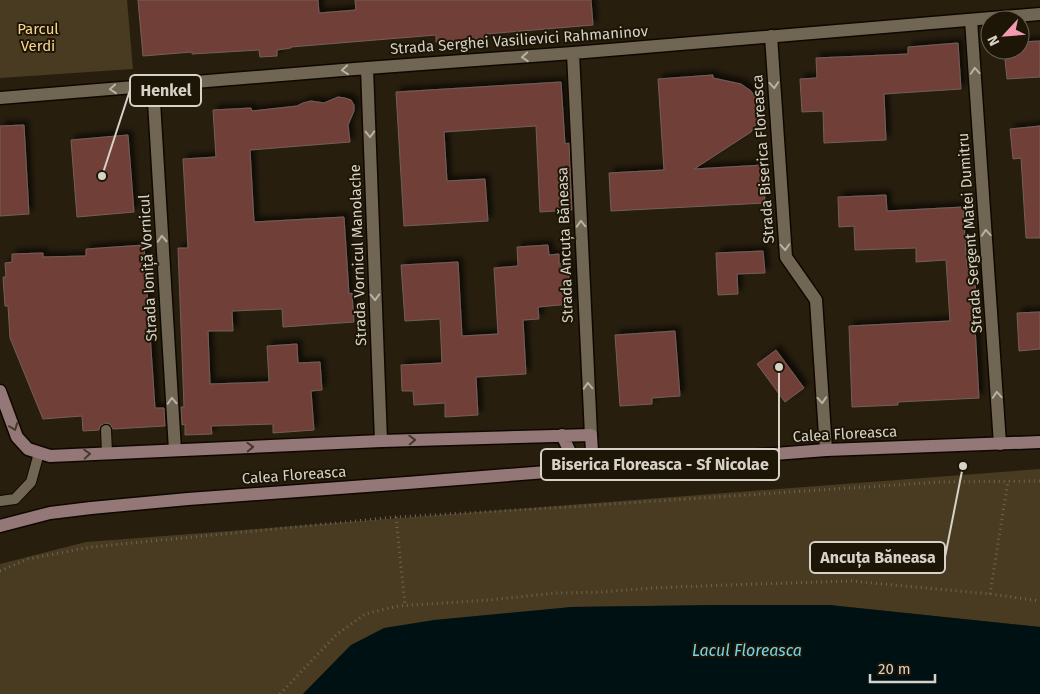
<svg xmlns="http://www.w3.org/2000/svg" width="1040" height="694" font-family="'Fira Sans',sans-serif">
<defs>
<filter id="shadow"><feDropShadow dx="4.5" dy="-4.5" stdDeviation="2.5" flood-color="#0009"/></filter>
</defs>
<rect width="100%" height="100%" fill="#271e0e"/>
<!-- green -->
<path fill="#493b21" d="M0,0H127L133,69L0,78Z
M1040,469V627L829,605H721L571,607L351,645L303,694H0V564L86,542Z"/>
<!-- water -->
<path fill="#001114" d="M721,605H829L1040,627V694H303L351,645L384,628L434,620L571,607Z"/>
<!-- building -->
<path fill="#704137" stroke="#745e59" filter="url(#shadow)" d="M138,0H318L319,13L356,10L355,0H591L593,25L486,34V38L436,42V35L291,47V48L277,50V56L260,57L259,50L192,54V52L143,56Z
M1040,41V77L1007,79L1004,50H1020V42Z
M958,43L961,89L884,94L886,140L824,143L823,111L802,112L800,79L817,78L816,58L908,54V47Z
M713,75V78L741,84L751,91L757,100L758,121L751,132L694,169L763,165L765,203L611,211L609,173L664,170L658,79Z
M561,82L565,144L569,143L572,210L540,212L536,126L444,132L447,181L485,179L488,221L404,226L396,92Z
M338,97L345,98L351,100L354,105V111L348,125L350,142L250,150L254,222L344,217L349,294L352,293L354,322L283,327L282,309L232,311L233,331H208L210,384L269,382L267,346L297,344L298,363L320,362L322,390L311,391L314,430L273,433V424L211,426L212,434L185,435V424L182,425L181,407H184L178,248H188L183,159L216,157L213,110L251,108L252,111L297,106L303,103L311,101L324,103Z
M24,125L29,214L0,216V126Z
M1040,126V238H1026L1021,158L1013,159L1010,129Z
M128,135L134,212L77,217L71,140Z
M886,195L887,211L963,207L967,268H974L977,309H974L979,398L898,402V405L852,407L849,326L950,321L946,260L916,262V248L855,250L854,226L839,227L838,197Z
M144,245L155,408H164L165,426L113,429L110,424L105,423L100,426L99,430L83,431L82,416L43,419L10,338L8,306H5L3,277H6L5,263L12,262V254L43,253V257L86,256V249Z
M548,245L549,255L559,254V264L568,263L571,304L538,307L539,319L523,320L526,374L476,377L478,415L445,417V403L414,405L413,391H402L401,365L442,363L440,319L405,321L401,265L458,262L462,336L498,334L494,268L518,266L517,247Z
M763,251L765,273L737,274L738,294L718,295L716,253Z
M1040,312V349L1019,351L1017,313Z
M675,331L680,396L652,398V404L620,406L615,335Z
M776,350L804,388L785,402L757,364Z"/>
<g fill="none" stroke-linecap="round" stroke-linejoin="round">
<!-- lane casing -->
<g stroke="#0f0800" stroke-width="12">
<path id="lane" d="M106,430L107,453
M0,501L15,499L31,482L39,453"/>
</g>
<!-- street casing -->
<g stroke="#0f0800" stroke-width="15">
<path id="street" d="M971,20L1000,444
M771,36L786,257L816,300L826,450
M573,53L591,435
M367,68L381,441
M153,85L175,450
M0,98L367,68L573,53L1040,14"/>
</g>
<!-- secondary casing -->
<g stroke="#0f0800" stroke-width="15">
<path id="secondary" d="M0,391L17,437L28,449L50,456L381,441L591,435L593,468
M562,435L578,469
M0,526L50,513L91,508L188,499L407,483L826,450L1040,442"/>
</g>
<!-- path -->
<path stroke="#6d6658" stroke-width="3" stroke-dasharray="1 4" stroke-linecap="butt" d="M396,517L405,606
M0,571L28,559L91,547L396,517L568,507L939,482L1040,481
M990,594L1008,481
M280,694L336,635L365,614L398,606L489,600L557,593L602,592L652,588L726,585L851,581L990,594L1040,601"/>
<!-- lane -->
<use href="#lane" stroke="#706653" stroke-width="10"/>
<!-- street -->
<use href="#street" stroke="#706653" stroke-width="12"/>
<!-- secondary -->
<use href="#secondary" stroke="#937877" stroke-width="12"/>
</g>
<!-- one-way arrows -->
<defs><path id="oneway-chevron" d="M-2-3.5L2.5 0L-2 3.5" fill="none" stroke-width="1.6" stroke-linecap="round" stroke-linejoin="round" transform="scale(1.25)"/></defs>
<g stroke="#b8b2a5">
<use href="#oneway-chevron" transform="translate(525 57) rotate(176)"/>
<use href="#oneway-chevron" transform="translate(345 70) rotate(175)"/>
<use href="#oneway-chevron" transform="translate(975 71) rotate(-94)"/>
<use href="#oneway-chevron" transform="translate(774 85) rotate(86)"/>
<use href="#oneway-chevron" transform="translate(113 89) rotate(175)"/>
<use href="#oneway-chevron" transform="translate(370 134) rotate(88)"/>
<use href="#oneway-chevron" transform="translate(581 224) rotate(-92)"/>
<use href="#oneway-chevron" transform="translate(986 233) rotate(-94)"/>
<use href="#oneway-chevron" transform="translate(162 239) rotate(-93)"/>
<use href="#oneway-chevron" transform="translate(785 247) rotate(86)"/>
<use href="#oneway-chevron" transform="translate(375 297) rotate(88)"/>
<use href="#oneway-chevron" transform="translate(588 386) rotate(-92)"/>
<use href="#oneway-chevron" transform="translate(997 395) rotate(-94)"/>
<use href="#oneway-chevron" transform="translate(822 400) rotate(86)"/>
<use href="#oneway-chevron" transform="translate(172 401) rotate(-93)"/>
</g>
<g stroke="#46382d">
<use href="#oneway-chevron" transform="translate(14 427) rotate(69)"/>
<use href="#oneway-chevron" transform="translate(412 440) rotate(-2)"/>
<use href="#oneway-chevron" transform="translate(250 447) rotate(-2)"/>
<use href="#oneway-chevron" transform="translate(87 454) rotate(-3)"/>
</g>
<g text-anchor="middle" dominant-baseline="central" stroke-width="4" stroke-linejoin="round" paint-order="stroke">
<!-- park labels -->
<g font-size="15" fill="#fbd68f" stroke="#1d1505">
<text x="38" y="29">Parcul<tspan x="38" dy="17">Verdi</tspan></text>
</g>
<!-- street labels -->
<g font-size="15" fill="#d7d2c8" stroke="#1d1505">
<text transform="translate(519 40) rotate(-4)">Strada Serghei Vasilievici Rahmaninov</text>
<text transform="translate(763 159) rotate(-94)">Strada Biserica Floreasca</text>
<text transform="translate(970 233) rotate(-94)">Strada Sergent Matei Dumitru</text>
<text transform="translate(565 245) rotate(-92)">Strada Ancuța Băneasa</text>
<text transform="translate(358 255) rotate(-92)">Strada Vornicul Manolache</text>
<text transform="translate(148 268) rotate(-93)">Strada Ioniță Vornicul</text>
<text transform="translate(845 434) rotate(-3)">Calea Floreasca</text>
<text transform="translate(294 475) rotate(-4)">Calea Floreasca</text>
</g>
<!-- water labels -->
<g font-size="16" font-style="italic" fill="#72d7ea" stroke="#1d1505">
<text x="747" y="650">Lacul Floreasca</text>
</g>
</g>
<!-- callouts -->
<path fill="none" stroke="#d7d2c8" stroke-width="2" d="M102 176L130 90M779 367L779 465M963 466L945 557"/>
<g fill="#d7d2c8" stroke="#1d1505" stroke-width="2">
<circle cx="102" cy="176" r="5"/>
<circle cx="779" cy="367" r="5"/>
<circle cx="963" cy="466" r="5"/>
</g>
<g fill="#1d1505" stroke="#d7d2c8" stroke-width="2">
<rect x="130" y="75" width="71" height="31" rx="5"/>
<rect x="541" y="449" width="238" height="31" rx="5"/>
<rect x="810" y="542" width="135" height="31" rx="5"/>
</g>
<g font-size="16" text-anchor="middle" font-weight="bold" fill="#d7d2c8">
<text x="166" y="96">Henkel</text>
<text x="660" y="470">Biserica Floreasca - Sf Nicolae</text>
<text x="878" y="563">Ancuța Băneasa</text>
</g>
<!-- north arrow -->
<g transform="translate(1005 35) rotate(244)"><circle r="24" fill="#1d1505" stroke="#676153"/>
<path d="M0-4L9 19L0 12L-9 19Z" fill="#f19ab1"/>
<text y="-8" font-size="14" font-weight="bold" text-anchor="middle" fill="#d7d2c8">N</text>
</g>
<!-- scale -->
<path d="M870 674v8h65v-8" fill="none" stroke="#d7d2c8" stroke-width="2.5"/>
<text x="878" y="674" font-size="15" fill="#d7d2c8" stroke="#1d1505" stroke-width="4" paint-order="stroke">20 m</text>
</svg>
